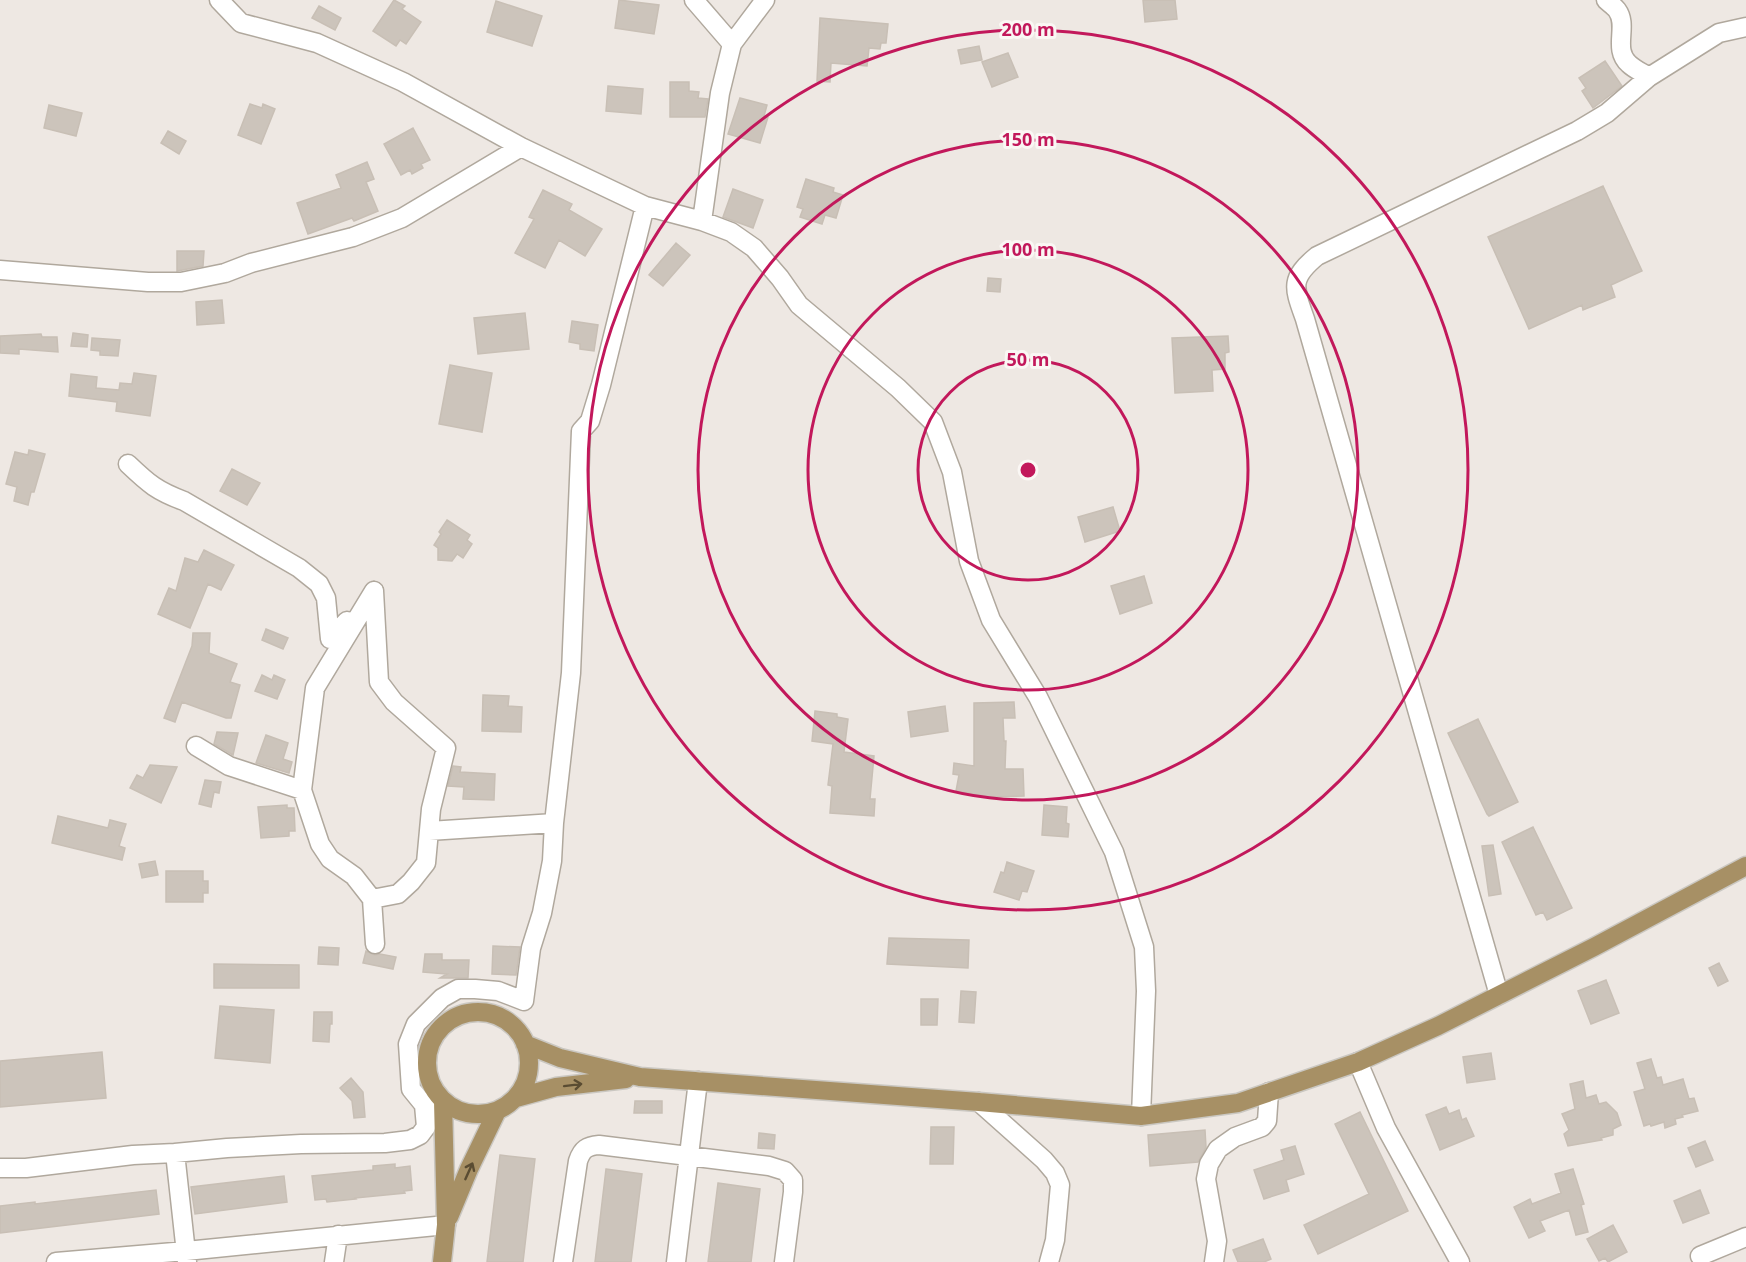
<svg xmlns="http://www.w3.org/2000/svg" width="1746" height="1262" font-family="'Open Sans',sans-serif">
<rect width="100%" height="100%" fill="#eee8e3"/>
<!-- building -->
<path fill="#ccc4bb" stroke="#c8bfb5" stroke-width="1.5" d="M394,0L405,6L402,9L421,22L406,44L400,40L396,46L373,31Z
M619,0L659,5L654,34L615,28Z
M1143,0H1175L1177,19L1145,22Z
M496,1L542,16L532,46L487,32Z
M319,6L341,18L335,30L312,18Z
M820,18L888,24L886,43H881L880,49L869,48L867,66L831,63L830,82L817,81Z
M979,46L982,60L961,64L958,50Z
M1008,53L1018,77L992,87L982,62Z
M1605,61L1622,86L1593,108L1582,91L1586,88L1579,78Z
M670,82H689V91L699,92L698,98L708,99L705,117H670Z
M608,86L643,89L641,114L606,111Z
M740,98L767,105L764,116L768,117L760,143L728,134Z
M250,104L262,108L263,104L275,109L261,144L238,135Z
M49,105L82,113L76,136L44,128Z
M413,128L430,160L421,164L423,168L412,174L410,170L401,175L384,144Z
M168,131L186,141L179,154L161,143Z
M367,162L374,179L366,182L378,211L354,221L352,218L308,234L297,203L341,188L336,175Z
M806,179L834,188L833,192L843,195L836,218L825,215L822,224L800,217L803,209L797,207Z
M1603,186L1642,271L1611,285L1615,297L1583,310L1582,305L1529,329L1488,237Z
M733,189L763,200L753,228L723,217Z
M543,190L572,204L569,210L602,229L585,256L559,240L545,268L515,253L534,219L529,217Z
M676,243L690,255L663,286L649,275Z
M177,251H204L203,266L177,271Z
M988,278L1001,279L1000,292L987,291Z
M222,300L224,323L197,325L196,302Z
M525,313L529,349L478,354L474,318Z
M572,321L598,325L594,351L580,349V344L569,342Z
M73,333L88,335L87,347L71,346Z
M41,334L42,337H57L58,352L19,349V354L0,353V336Z
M1228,336L1229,352L1225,353V369L1212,370L1213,391L1175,393L1172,338Z
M92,338L120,340L118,356L100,355V351L91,350Z
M450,365L492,373L482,432L439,424Z
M134,373L156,376L150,416L116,411L117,402L69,396L71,374L97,377L96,388L119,390L120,383L132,384Z
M29,450L45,454L34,492H31L28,505L14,501L17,487L6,484L15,452L28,455Z
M232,469L260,483L247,505L220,491Z
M1113,507L1120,531L1085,542L1078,517Z
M447,520L470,535L467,540L472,544L463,558L457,554L452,561L438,560V548L434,545L441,534L439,532Z
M204,550L234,565L221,590L208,584L190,628L158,614L169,588L176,591L185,558L198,562Z
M1144,576L1152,603L1120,614L1111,586Z
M266,629L288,638L283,649L262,640Z
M193,633H210L209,653L237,664L230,682L240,685L231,718H226L182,702L175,722L164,718L192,646Z
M262,675L272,680L274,675L285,680L277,699L255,691Z
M483,695L509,696L508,706L522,707L521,732L482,731Z
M1014,702L1015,718H1003L1004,741H1006L1005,769H1023L1024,796L990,797L956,791L959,775L953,774L954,763L974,766V703Z
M945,706L948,731L911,737L908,712Z
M815,711L837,714V717L848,719L844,752L874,756L870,799H875L874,816L830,813L832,786L828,785L833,744L812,741Z
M1478,719L1518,802L1489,816L1487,814L1448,733Z
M217,732L238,733L233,755L214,744Z
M266,735L288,743L283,759L292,762L289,773L256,763Z
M150,765L177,767L161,803L130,788L137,775L143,778Z
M453,766L461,767L460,772L495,774L494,800L463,799L464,787L448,786Z
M205,780L221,782L219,793L214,792L211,807L199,804Z
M287,805V808H294L295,831H289V836L261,838L258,807Z
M1044,805L1067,807L1066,823L1069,824L1068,837L1042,835Z
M58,816L108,828L110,820L126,824L119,846L125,848L122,860L52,843Z
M1533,827L1572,908L1547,920L1543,912L1536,915L1502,842Z
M1493,845L1501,894L1489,896L1482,846Z
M155,861L158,875L142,878L139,864Z
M1007,862L1034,871L1027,892L1022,891L1019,900L994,892L1001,872L1004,873Z
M166,871H203V881H208V893H203V902H166Z
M889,938L969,940L968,968L887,964Z
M493,946L520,947L516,975L492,974Z
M319,947L339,948L338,965L318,964Z
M366,951L375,955L380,954L396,957L393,969L363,963Z
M425,954H442V960H469L468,978H440L447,974L423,972Z
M1719,963L1728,981L1718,986L1709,968Z
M214,964L299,965V988H214Z
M1606,980L1619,1013L1591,1024L1578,991Z
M961,991L976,992L974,1023L959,1022Z
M921,999H938L937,1025H921Z
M220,1006L274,1010L270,1063L215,1058Z
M314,1012H332V1024H330L329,1042L313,1041Z
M102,1052L106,1098L0,1107V1061Z
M1491,1053L1495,1079L1467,1083L1463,1057Z
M1651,1059L1657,1078L1661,1077L1663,1085L1683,1079L1689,1099L1694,1098L1698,1111L1682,1115L1683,1117L1675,1119L1676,1124L1665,1128L1664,1122L1651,1126L1650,1124L1644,1126L1634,1092L1645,1089L1637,1063Z
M351,1078L363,1092L365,1117L354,1118L352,1101L340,1088Z
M1583,1081L1586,1098L1596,1095L1599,1104L1606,1102L1617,1113L1621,1125L1613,1129V1135L1601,1138L1602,1140L1568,1146L1564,1134L1569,1130L1562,1114L1575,1109L1570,1084Z
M635,1101H662V1113H634Z
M1446,1107L1449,1114L1459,1110L1462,1120L1466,1118L1474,1136L1440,1150L1426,1115Z
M1360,1112L1408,1211L1318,1254L1304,1225L1369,1194L1335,1124Z
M931,1127H954L953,1164H930Z
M1205,1130L1206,1147L1198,1162L1150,1166L1148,1135Z
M759,1133L775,1135L774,1149L758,1148Z
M1705,1141L1713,1160L1696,1167L1688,1148Z
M1295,1146L1304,1174L1286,1180L1289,1191L1264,1199L1254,1170L1284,1160L1281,1150Z
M500,1155L535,1159L523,1262H487Z
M395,1164V1168L410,1166L412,1190L404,1191L405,1193L355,1198L356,1199L327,1202L326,1199L315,1200L312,1176L373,1170V1166Z
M606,1169L642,1174L631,1262H595Z
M1573,1169L1584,1204L1581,1205L1588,1232L1576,1235L1569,1210L1540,1221L1545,1231L1529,1238L1514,1207L1530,1199L1532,1204L1561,1193L1555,1174Z
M284,1176L287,1202L195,1214L191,1187Z
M718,1183L760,1189L751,1262H708Z
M156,1190L159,1214L0,1233V1206L35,1202V1204Z
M1700,1190L1709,1213L1683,1223L1674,1201Z
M1613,1225L1627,1252L1608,1262L1605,1258L1599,1261L1587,1239Z
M1263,1239L1271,1259L1264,1262H1238L1233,1250Z"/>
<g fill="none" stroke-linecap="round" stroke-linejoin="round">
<!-- minor casing -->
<g stroke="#b0a89d" stroke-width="21">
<path id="minor" d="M219,0L241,23L317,43L403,82L521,147L645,206L702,221L731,232L754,248L780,278L799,305L898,388L933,422L952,472L969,561L991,620L1038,697L1114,852L1144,947L1146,991L1141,1116
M694,0L732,44
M1606,0C1609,3 1614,6 1617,10C1629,26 1612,49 1629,64C1634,69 1643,73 1649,77
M702,221L720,93L732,44L765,0
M0,270L148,282H181L225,273L251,263L353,237L402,218L521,147
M128,464C149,484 157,491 184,501L299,568L319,584L326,598L330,639L347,621
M374,591L315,688L302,790L320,844L330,859L354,876L372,899L375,944
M196,746L229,766L302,790
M429,831L554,823
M372,899L398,894L411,882L426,863L431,809L446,748L394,702L379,682L374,591
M1499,995L1305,319C1294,288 1289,279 1317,256L1577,131L1607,113L1649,77L1719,33L1746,27
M1358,1062L1386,1128L1460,1262
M979,1102L1044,1160L1055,1173L1060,1185L1055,1240L1049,1262
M426,1127L424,1105L411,1089L408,1044L416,1024L442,998L458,989H475L498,991L524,1001L531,948L542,913L552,861L554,823L571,673L581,431L590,421L601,385L645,206
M175,1153L187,1262
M0,1168H26L133,1155L175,1153L227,1148L301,1144L385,1143L410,1140L420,1135L426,1127L436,1093
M1700,1256L1746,1237
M56,1262L186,1251L446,1225
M334,1262L338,1235
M563,1262L578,1161C582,1149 587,1146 599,1145L769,1166L785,1171L793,1180V1192L784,1262
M676,1262L698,1081
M1214,1262L1217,1241L1206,1179L1209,1164L1218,1149L1235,1137L1262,1127L1267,1121L1269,1092"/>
</g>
<!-- major casing -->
<g stroke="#cac7c1" stroke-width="21">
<path id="major" d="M427 1063a51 51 0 1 1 102 0a51 51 0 1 1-102 0Z
M525,1044L560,1058L640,1077L979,1102L1141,1116L1238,1103L1358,1062L1438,1026L1594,947L1746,866
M516,1098L556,1087L626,1079
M449,1217L469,1169L497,1111
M442,1262L446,1225L443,1101"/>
</g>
<!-- minor -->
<use href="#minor" stroke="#fff" stroke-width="18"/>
<!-- major -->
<use href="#major" stroke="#a79065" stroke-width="18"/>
</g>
<!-- one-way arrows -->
<defs><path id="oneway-shaft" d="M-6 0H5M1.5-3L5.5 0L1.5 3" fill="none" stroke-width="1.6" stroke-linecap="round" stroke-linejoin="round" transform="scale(1.5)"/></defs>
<g stroke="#5a4c32">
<use href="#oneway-shaft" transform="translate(573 1085) rotate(-7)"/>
<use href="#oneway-shaft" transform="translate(469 1171) rotate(-66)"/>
</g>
<!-- distance rings -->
<g fill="none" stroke="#c2185b" stroke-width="3">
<circle cx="1028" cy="470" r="110"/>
<circle cx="1028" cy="470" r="220"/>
<circle cx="1028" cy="470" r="330"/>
<circle cx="1028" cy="470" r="440"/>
</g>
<circle cx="1028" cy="470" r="9" fill="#c2185b" stroke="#faf7f4" stroke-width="3"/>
<g font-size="18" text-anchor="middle" font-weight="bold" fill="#c2185b" stroke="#faf7f4" stroke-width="6" stroke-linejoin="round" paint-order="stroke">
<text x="1028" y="36">200 m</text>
<text x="1028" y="146">150 m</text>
<text x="1028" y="256">100 m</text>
<text x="1028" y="366">50 m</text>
</g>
</svg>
